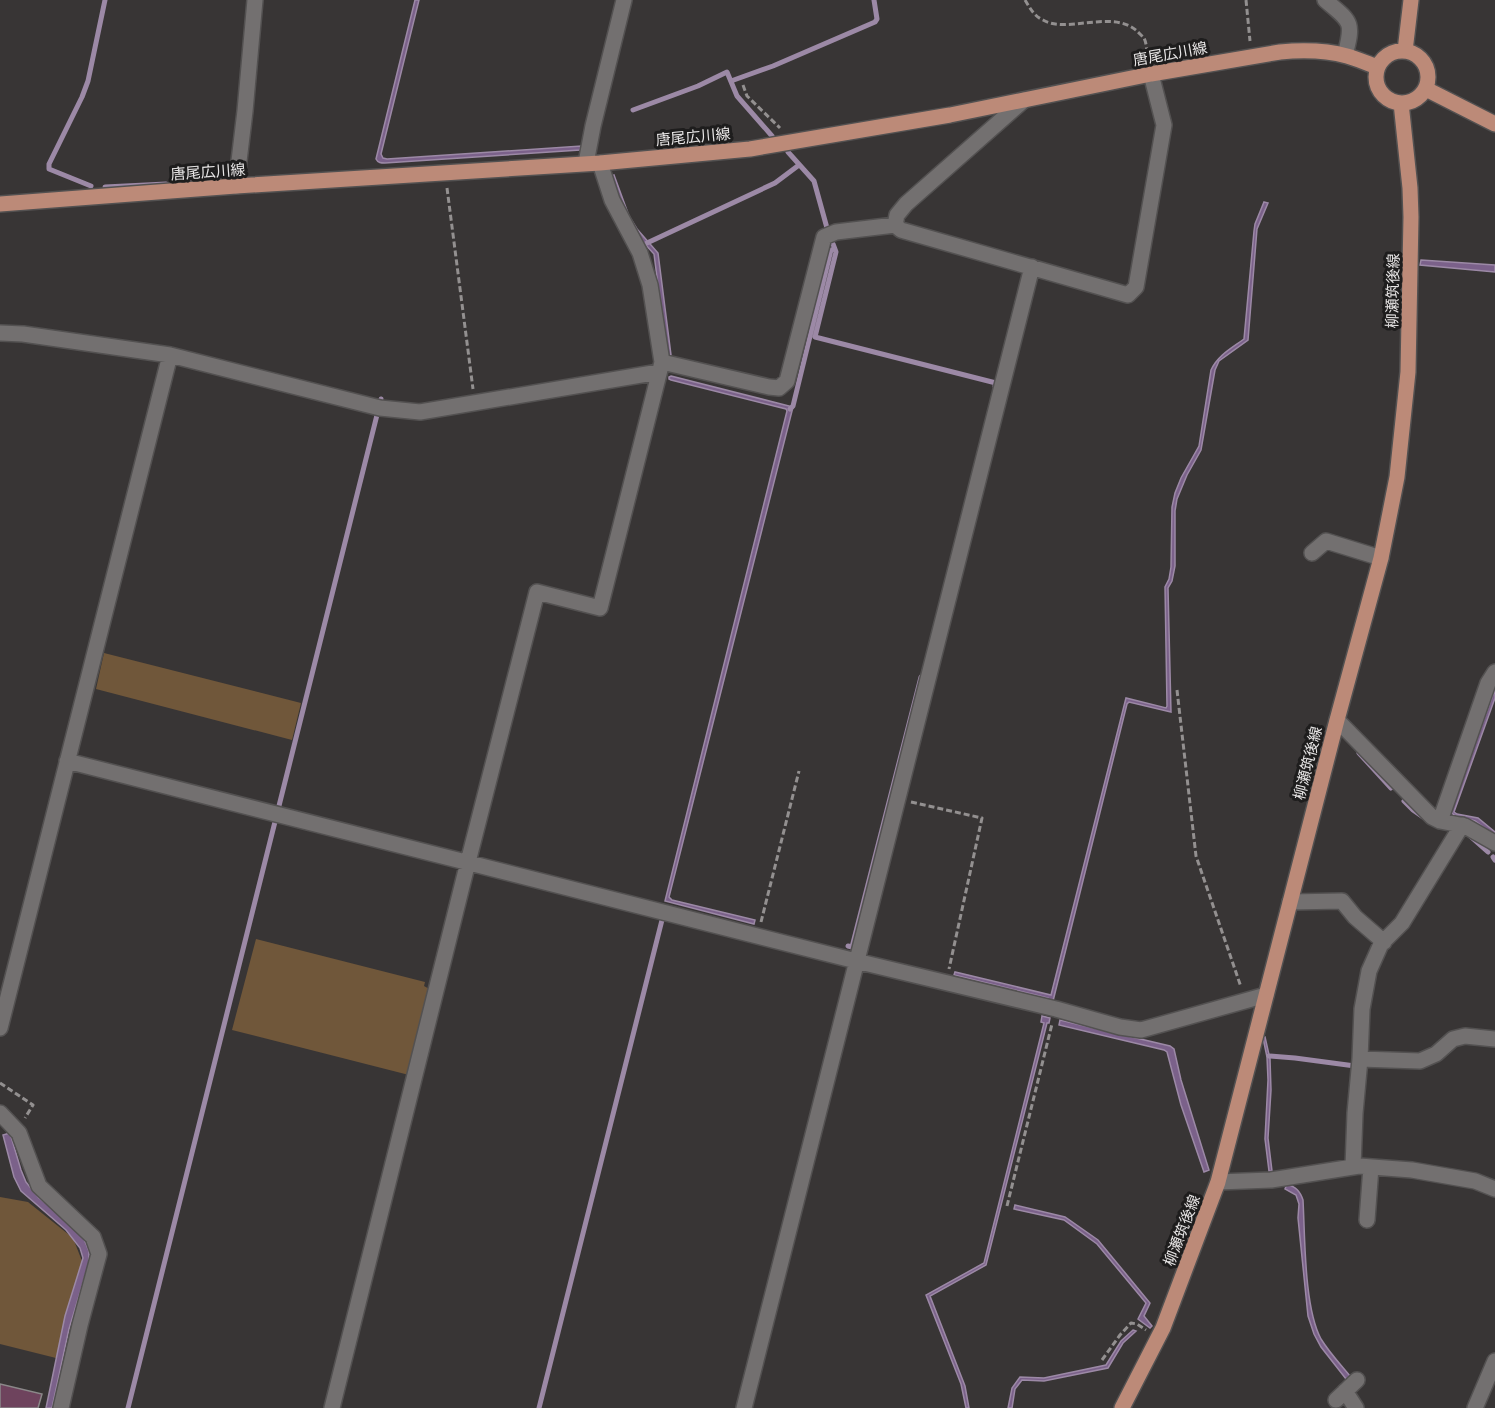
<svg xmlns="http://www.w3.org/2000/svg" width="1495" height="1408" font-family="'Golos Text','Noto Sans JP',sans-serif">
<rect width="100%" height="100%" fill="#383535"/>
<!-- green -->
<path fill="#70573a" d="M104,653L301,703L292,740L96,689Z
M256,939L425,982L424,986L431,990L409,1075L232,1030Z
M0,1197L28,1202L73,1238L82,1261L56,1358L0,1344Z"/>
<!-- water -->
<path fill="#7b618a" stroke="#9c89a6" stroke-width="1.5" d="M415,0H419L381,154L383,158L387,159L581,146L580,150L385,163C381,163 378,163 376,159Z
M614,175L629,216L637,229L658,253L671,355H667L654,254L632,230L625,217L611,176Z
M1264,202L1268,203L1257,229L1248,340L1219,361L1215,370L1201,450L1187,475L1177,499L1175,511V566L1172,581L1168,588L1171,712L1129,702L1127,704L1053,1001L1048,1000V998L954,975L955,972L1051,995L1126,698L1166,708L1167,706L1165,587L1169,579L1171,567L1172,507L1175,493L1181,478L1199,446L1211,370C1218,355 1232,348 1244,339L1254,231L1255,224Z
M1421,260L1495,265V272L1420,265Z
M671,376L793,407L669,897L672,900L755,920L754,924L665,901L787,411L786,409L671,380L669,379V377Z
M1495,689V698L1454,812L1457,814L1478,818L1495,832V836L1475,821L1454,815L1452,813L1451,808Z
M1042,1016L1050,1018L1049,1023H1047L986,1265L930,1296L965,1386L969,1408H966L961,1384L926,1295L984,1263L1044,1023L1041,1022Z
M1060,1020L1170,1046L1174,1049L1181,1080L1209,1170L1204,1172L1181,1105L1167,1052L1164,1050L1059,1025Z
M1265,1037L1270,1059L1271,1090L1268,1138L1272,1171H1269L1265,1139L1268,1080L1267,1057L1263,1038Z
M10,1133L21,1170L26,1182L39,1198L70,1222L84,1239L89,1251V1263L69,1329L52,1408H46L65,1316L83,1258L80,1248L66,1230L21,1191L14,1177L3,1135Z
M1287,1184C1296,1187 1300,1191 1303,1200C1305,1236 1304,1308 1321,1339C1329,1352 1340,1364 1350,1376L1346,1379L1321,1347L1314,1334L1308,1316L1298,1218L1299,1204L1296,1195L1285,1189Z
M1015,1205L1065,1217L1098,1240L1150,1303L1144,1316L1152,1326L1150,1328L1138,1319L1146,1303L1097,1244L1064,1220L1014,1209Z
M1133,1330L1136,1331L1123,1343L1108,1368L1044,1381L1022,1380L1015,1389L1012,1408H1008L1012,1388L1020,1377L1044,1378L1106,1365L1121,1341Z"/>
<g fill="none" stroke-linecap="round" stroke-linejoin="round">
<!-- stream -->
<path stroke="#9c89a6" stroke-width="5" d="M731,81L773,66L875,22L877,19L874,0
M633,110L698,86L727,72L737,96L772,136
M788,152L814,181L827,228
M179,182L219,178
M91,186L49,169V164L82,97L88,81L105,0
M105,187L166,184
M647,243L775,183L799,165
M833,244L836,252L815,337L996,383L995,386
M790,409L793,406L831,250
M1359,753L1391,788
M1404,801L1413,810L1423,817
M1470,836L1488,852
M1493,857L1495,860
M848,946L852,947L921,677
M1269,1056L1295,1058L1355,1066
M128,1408L381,399
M539,1408L662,920"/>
</g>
<!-- building -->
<path fill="#6e435d" stroke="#8b8889" stroke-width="1.5" d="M0,1384L42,1394L38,1408H0Z"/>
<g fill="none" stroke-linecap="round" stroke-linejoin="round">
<!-- minor casing -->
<g stroke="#535151" stroke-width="18">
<path id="minor" d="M1325,0C1351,22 1354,21 1345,55
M1024,100L906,204L897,215L895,225L901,230L1128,295L1136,287L1164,125L1151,74
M586,163L593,126L624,0
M236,186L245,111L255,0
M0,333L23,334L170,355L380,408L420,412L659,372
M662,362L769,387L779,388L787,381L824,237L836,232L895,225
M1312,553L1326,541L1381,558
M1337,720L1432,817L1440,821L1465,826L1495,843
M67,761L856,961L1056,1009L1120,1027L1141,1030L1266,995
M1440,821L1488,683L1495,672
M1290,902L1342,901L1355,917L1384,942
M0,1028L170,355
M1360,1059L1420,1061L1436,1054L1453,1039L1465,1036L1495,1039
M0,1113L19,1133L39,1186L93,1237L99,1254L80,1325L61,1408
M1353,1167L1355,1113L1360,1059L1362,1009L1369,971L1381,944L1402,923L1462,825
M1218,1182L1271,1180L1359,1166L1412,1170L1475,1181L1495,1189
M1367,1220L1371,1167
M1345,1391L1356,1408
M1336,1400L1357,1380
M332,1408L468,862L537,592L600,608L662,362L650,285L640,253L612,200L600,163
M744,1408L1032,267
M1475,1408L1495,1361"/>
</g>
<!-- major casing -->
<g stroke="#535151" stroke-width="18">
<path id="major" d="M1376 77a26 26 0 1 1 52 0a26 26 0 1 1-52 0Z
M1405,51L1411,0
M1426,89L1495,124
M0,204L236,186L600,163L750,149L950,115L1151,74L1280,52C1302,50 1325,50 1347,56C1358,59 1368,64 1378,67
M1122,1408L1163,1328L1218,1182L1337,720L1381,558L1397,477L1408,372L1411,217L1410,188L1401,103"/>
</g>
<!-- path -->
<path stroke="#939090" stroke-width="3" stroke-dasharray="6 3" stroke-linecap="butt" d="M1025,0C1030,8 1034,16 1043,20C1067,34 1112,9 1137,31C1139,33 1142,36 1144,38C1147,44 1147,54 1148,61
M1246,0L1250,41
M743,85L747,96L780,128
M447,188L473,389
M1177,690L1196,856L1241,987
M911,802L982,818L949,969
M761,922L799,771
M0,1083L33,1105L25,1118
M1007,1206L1052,1024
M1102,1360L1120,1335L1131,1323L1137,1324L1146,1330"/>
<!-- minor -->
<use href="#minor" stroke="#737070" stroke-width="15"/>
<!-- major -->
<use href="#major" stroke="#bc8a78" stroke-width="15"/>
</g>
<g text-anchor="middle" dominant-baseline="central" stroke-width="6" stroke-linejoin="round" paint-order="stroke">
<!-- street labels -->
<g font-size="15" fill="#e8e6e6" stroke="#1e1d1d">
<text transform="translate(1170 53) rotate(-10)">唐尾広川線</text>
<text transform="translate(693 136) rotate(-5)">唐尾広川線</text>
<text transform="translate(208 171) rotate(-4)">唐尾広川線</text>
<text transform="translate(1392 291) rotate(-89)">柳瀬筑後線</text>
<text transform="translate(1307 763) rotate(-76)">柳瀬筑後線</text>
<text transform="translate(1181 1230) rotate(-69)">柳瀬筑後線</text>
</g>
</g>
</svg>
